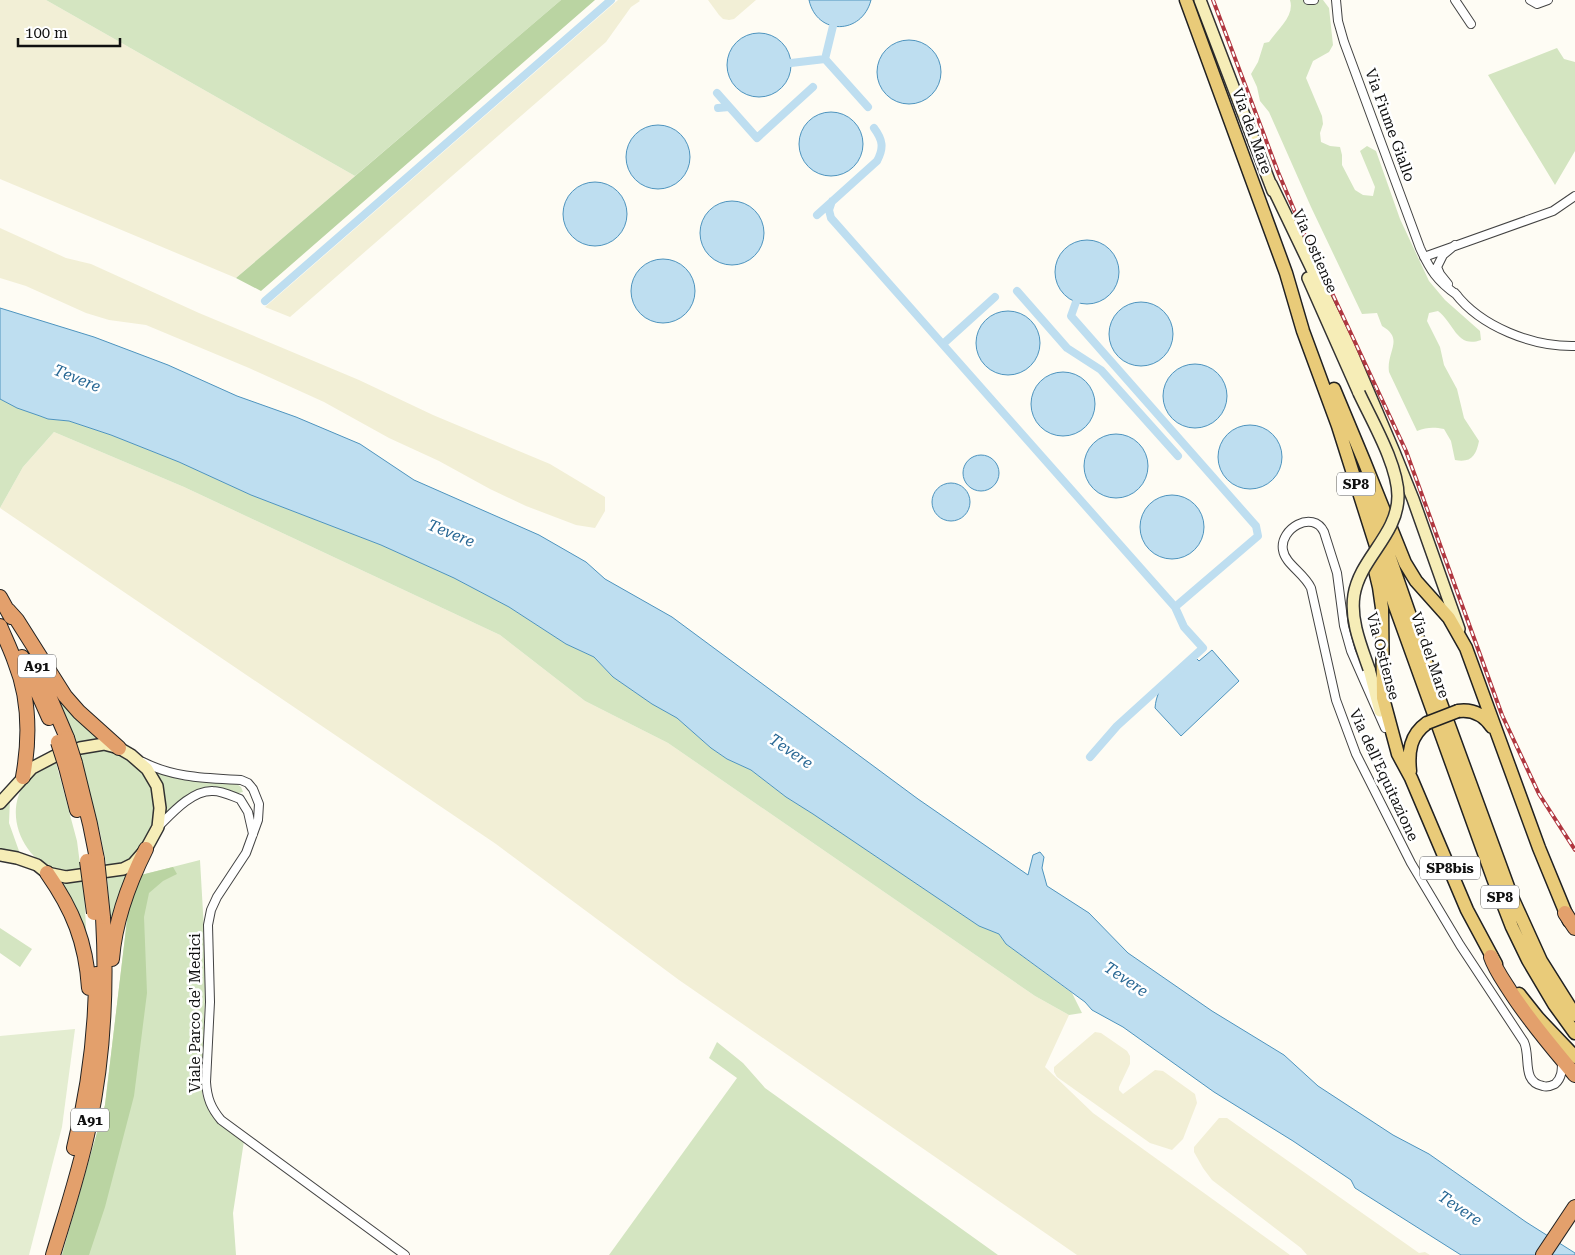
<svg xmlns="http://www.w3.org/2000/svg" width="1575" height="1255" font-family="'Roboto Serif',serif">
<rect width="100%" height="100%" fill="#fefcf4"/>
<!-- farmland -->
<path fill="#f2efd6" d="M0,0H46L355,176L236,278L0,179Z
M618,0H639L640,1L631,7L606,42L290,317L265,307Z
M708,0H756L734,19L729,20L723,19L719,15Z
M0,228L66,258L91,264L199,313L359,380L433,415L550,464L605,497V511L595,528L576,525L526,506L490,489L439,461L389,438L324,402L249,368L146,325L109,320L86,313L26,286L0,278Z
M54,432L184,487L500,635L585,701L668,743L1035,996L1069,1015L1045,1067L1093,1113L1290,1255H1077L679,980L496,844L0,508L23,467Z
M1095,1032L1101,1033L1127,1051L1130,1056V1064L1119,1087V1090L1123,1094L1155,1070L1163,1071L1195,1094L1197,1103L1183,1139L1172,1150L1150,1143L1057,1077L1054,1072V1067Z
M1219,1118H1227L1419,1253L1425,1252L1430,1255H1307L1301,1248L1212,1180L1203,1168L1194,1152V1147Z"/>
<!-- green -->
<path fill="#d4e5c1" d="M46,0H561L355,176Z
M1290,0H1323L1329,8L1333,45L1329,52L1313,61L1306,78L1322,116L1323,124L1320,133L1321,142L1330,146L1340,147L1342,155V165L1355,190L1363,195L1373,196L1375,187L1360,151L1367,146L1376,151L1400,219L1429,281L1445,300L1480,331L1481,340C1457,349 1454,323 1438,311L1429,313L1427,321L1440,347L1444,365L1457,389L1464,418L1479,441C1476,456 1471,463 1455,460L1451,441L1444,429C1434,427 1427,427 1417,431L1389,372C1386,352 1405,339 1382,326L1377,313L1362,314L1311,207L1269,112L1260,101L1257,87L1251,74L1258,62L1264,43L1269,42C1278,29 1295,16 1290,0Z
M1557,48L1564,59L1575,62V151L1555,185L1488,75Z
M0,399L18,408L40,416L48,419L69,421L111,435L179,462L251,495L381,545L454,578L509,607L566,644L594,657L613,677L652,704L677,718L711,748L727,759L751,770L786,797L813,814L979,926L999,934L1006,944L1072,993L1082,1013L1069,1015L1035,996L668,743L585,701L500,635L184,487L54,432L23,467L0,508Z
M56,693L103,740L76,745Z
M94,748L110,751L128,759L141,769L154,793L155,820L150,837L127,862L107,868L100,832L79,751Z
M55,759L77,841L81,872C73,872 65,873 58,871C23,860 3,814 25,783C33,772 43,765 55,759Z
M152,770L172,777L237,784L241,787L243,792L235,794L210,788L163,817Z
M10,799L9,823L19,851L17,854L0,851V807Z
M200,860L206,965L202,1093C210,1120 223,1124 244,1141L233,1213L236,1255H62L105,1105L128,912L141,875Z
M132,868L111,926L107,874Z
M81,878L84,890L87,947L59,881Z
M0,928L32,949L20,967L0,953Z
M717,1042L743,1063L765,1088L998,1255H609L737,1078L709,1058Z"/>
<!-- forest -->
<path fill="#bad4a2" d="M561,0H595L261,291L236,278Z
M173,867L177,874L163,881L149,893L144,917L147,993L134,1096L105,1207L89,1255H62L105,1105L128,912L141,875Z"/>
<!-- pitch -->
<path fill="#e4edd1" d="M75,1029L62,1127L29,1255H0V1036Z"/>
<!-- water -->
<path fill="#bedef0" stroke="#4e94be" d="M809,0H871C862,35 817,36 809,0Z
M727 65a32 32 0 1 1 64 0a32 32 0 1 1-64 0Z
M877 72a32 32 0 1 1 64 0a32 32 0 1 1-64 0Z
M799 144a32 32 0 1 1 64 0a32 32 0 1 1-64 0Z
M626 157a32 32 0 1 1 64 0a32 32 0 1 1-64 0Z
M563 214a32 32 0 1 1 64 0a32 32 0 1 1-64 0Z
M700 233a32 32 0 1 1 64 0a32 32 0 1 1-64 0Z
M1055 272a32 32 0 1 1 64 0a32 32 0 1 1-64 0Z
M631 291a32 32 0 1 1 64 0a32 32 0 1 1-64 0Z
M1109 334a32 32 0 1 1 64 0a32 32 0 1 1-64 0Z
M0,308L94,337L168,365L237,396L296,417L360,444L414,480L539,535L586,562L605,579L672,617L918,799L1028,875L1033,855L1040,852L1044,857L1042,868L1047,886L1089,913L1128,953L1212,1011L1284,1055L1318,1086L1393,1135L1429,1154L1526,1222L1575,1253V1255H1461L1355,1188L1351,1180L1293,1141L1214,1092L1123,1027L1092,1010L1085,1002L1006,944L999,934L979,926L813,814L786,797L751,770L727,759L711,748L677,718L652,704L613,677L594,657L566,644L509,607L454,578L381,545L251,495L179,462L111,435L69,421L48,419L40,416L17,408L0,399Z
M976 343a32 32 0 1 1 64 0a32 32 0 1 1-64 0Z
M1163 396a32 32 0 1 1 64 0a32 32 0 1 1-64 0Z
M1031 404a32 32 0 1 1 64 0a32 32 0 1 1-64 0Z
M1218 457a32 32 0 1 1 64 0a32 32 0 1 1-64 0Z
M1084 466a32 32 0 1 1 64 0a32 32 0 1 1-64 0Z
M963 473a18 18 0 1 1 36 0a18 18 0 1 1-36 0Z
M932 502a19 19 0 1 1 38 0a19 19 0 1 1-38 0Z
M1140 527a32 32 0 1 1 64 0a32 32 0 1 1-64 0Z
M1212,650L1239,681L1181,736L1155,708C1157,682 1176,672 1194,656L1199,661Z"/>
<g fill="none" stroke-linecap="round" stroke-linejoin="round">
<!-- canal -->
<path stroke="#bedef0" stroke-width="8" d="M825,59L833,26
M791,63L825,59L868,107
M717,93L757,138L813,87
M718,108L729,107
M832,201L829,210L831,218L1175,607
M817,215L877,161C884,148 883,140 874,128
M1017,291L1067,348L1101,370L1178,456
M265,301L611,0
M1076,302L1071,316L1256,526L1258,536L1175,607L1184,627L1203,648L1117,726L1090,757
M943,344L995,297"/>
<!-- street casing -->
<g stroke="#434343" stroke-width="10">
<path id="street" d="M1308,0H1314
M1336,0L1338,21L1344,42L1420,248C1430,270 1437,281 1457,295
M1455,0L1471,24
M1530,0L1537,4L1548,0
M1424,257L1553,211L1575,196
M1448,284L1440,274L1437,267L1443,255L1455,245
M1455,293C1481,327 1533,347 1575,346
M1385,728L1351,651L1344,626L1337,573L1324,532C1313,509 1279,529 1283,550C1285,564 1304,573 1311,588L1336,700L1356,754L1411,863L1460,945L1524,1042C1531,1057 1521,1082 1543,1086C1547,1087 1551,1086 1555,1084C1562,1078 1562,1070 1562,1061
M143,762C174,778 207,778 241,780L248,783L253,789L259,804L258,820L246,853L217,897L211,910L208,925L210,1002L206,1082C207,1098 211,1108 221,1120L405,1255
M158,827C172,813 192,790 213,791C222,791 232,796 240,799L248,812L253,834"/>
</g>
<!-- secondary casing -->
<g stroke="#323232" stroke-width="14">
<path id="secondary" d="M1200,0L1273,191
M1271,184L1348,344L1394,452L1413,499L1459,629
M1308,278L1359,393
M1369,669L1380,711
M0,803L32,768L55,756
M0,855L17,858L37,865L47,873L66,877L123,869L133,864L146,849L158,827L160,808L157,786L147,769L131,755L119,748L104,744L80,748"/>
</g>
<!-- primary casing -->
<g stroke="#212121" stroke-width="15">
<path id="primary" d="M1186,0L1286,273L1303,331L1338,426L1395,606L1493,878L1512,927L1528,960L1554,1004L1575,1033
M1334,389L1364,461L1405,563L1416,581L1449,618L1466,648L1539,848L1569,921
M1366,489L1432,679L1511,895L1541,961L1575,1015
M1374,566L1379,587L1382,608L1383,698L1398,754L1411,778L1467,910L1496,964
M1458,711C1473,709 1484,715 1492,727
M1410,771C1408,752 1410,735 1427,723
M1519,994L1538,1018L1575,1057"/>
</g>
<!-- highway casing -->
<g stroke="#212121" stroke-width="16">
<path id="highway" d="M0,597L11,617
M8,610L17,620L65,696L79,712L119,748
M0,626C5,638 11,650 15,662C30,699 30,738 23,777
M22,657L49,718
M35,663L67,738
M75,763L90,824L97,859
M66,767L77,810
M47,873C73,910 86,942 89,988
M1565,913L1575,928
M1491,957C1495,969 1503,980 1510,991C1529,1021 1552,1047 1575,1075
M112,959C115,921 129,883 146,849
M74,1148C88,1092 96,1033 96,974
M53,1255C66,1212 80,1170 89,1126C104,1057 107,988 103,917
M1543,1255L1575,1207"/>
</g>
<!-- street -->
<use href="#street" stroke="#fff" stroke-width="8"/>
<!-- secondary -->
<use href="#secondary" stroke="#f6edb7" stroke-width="11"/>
<!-- primary -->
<use href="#primary" stroke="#e9cb79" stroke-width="12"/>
<!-- highway -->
<use href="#highway" stroke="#e3a06c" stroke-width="14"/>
<!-- rail casing -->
<g stroke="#b03740" stroke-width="4">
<path id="rail" d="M1213,0L1278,172L1303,231L1406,451L1502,715L1539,794L1575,850"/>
</g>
<!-- rail -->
<use href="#rail" stroke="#fff" stroke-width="2" stroke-dasharray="5.5" stroke-linecap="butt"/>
<!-- secondary-bridge casing -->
<g stroke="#323232" stroke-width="14" stroke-linecap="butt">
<path id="secondary-bridge" d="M1359,393C1372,421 1398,465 1398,496C1398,535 1360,558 1354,595C1350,620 1361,646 1369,669"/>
</g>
<!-- primary-bridge casing -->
<g stroke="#212121" stroke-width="15" stroke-linecap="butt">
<path id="primary-bridge" d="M1427,723L1458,711"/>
</g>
<!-- highway-bridge casing -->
<g stroke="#212121" stroke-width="16" stroke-linecap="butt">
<path id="highway-bridge" d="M67,738L75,763
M58,742L66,767
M97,859L103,917
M87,861L94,913"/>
</g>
<!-- secondary-bridge -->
<use href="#secondary-bridge" stroke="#f6edb7" stroke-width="11"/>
<!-- primary-bridge -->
<use href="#primary-bridge" stroke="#e9cb79" stroke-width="12"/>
<!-- highway-bridge -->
<use href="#highway-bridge" stroke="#e3a06c" stroke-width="14"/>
</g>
<g text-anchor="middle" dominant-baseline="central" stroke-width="5" stroke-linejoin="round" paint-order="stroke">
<!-- shield labels -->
<g fill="#fff" stroke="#585858" stroke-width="1">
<rect x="1337" y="472.5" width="38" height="23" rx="4"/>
<rect x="18" y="654.5" width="38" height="23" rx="4"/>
<rect x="1420" y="856.5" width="60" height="23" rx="4"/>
<rect x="1481" y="885.5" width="38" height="23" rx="4"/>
<rect x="71" y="1108.5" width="38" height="23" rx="4"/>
</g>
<g font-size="14" font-weight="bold" fill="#101010">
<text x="1356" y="484">SP8</text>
<text x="37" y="666">A91</text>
<text x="1450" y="868">SP8bis</text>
<text x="1500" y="897">SP8</text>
<text x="90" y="1120">A91</text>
</g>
<!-- street labels -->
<g font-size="15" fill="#101010" stroke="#fff">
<text transform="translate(1390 125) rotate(70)">Via Fiume Giallo</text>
<text transform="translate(1252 131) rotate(70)">Via del Mare</text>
<text transform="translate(1315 251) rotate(66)">Via Ostiense</text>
<text transform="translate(1430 655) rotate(71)">Via del Mare</text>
<text transform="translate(1383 656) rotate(75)">Via Ostiense</text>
<text transform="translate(1384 775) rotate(65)">Via dell'Equitazione</text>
<text transform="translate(195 1013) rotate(-90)">Viale Parco de' Medici</text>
</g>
<!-- water labels -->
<g font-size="16" font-style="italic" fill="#276794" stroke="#fff">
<text transform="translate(77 378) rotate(22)">Tevere</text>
<text transform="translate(451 533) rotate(22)">Tevere</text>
<text transform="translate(791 751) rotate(34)">Tevere</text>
<text transform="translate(1126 979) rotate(34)">Tevere</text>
<text transform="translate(1460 1208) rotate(34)">Tevere</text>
</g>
</g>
<!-- scale -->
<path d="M18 38v8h102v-8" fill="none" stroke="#101010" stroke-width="2.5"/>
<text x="25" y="38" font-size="15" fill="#101010" stroke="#ffffff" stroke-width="4" paint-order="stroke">100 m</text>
</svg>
